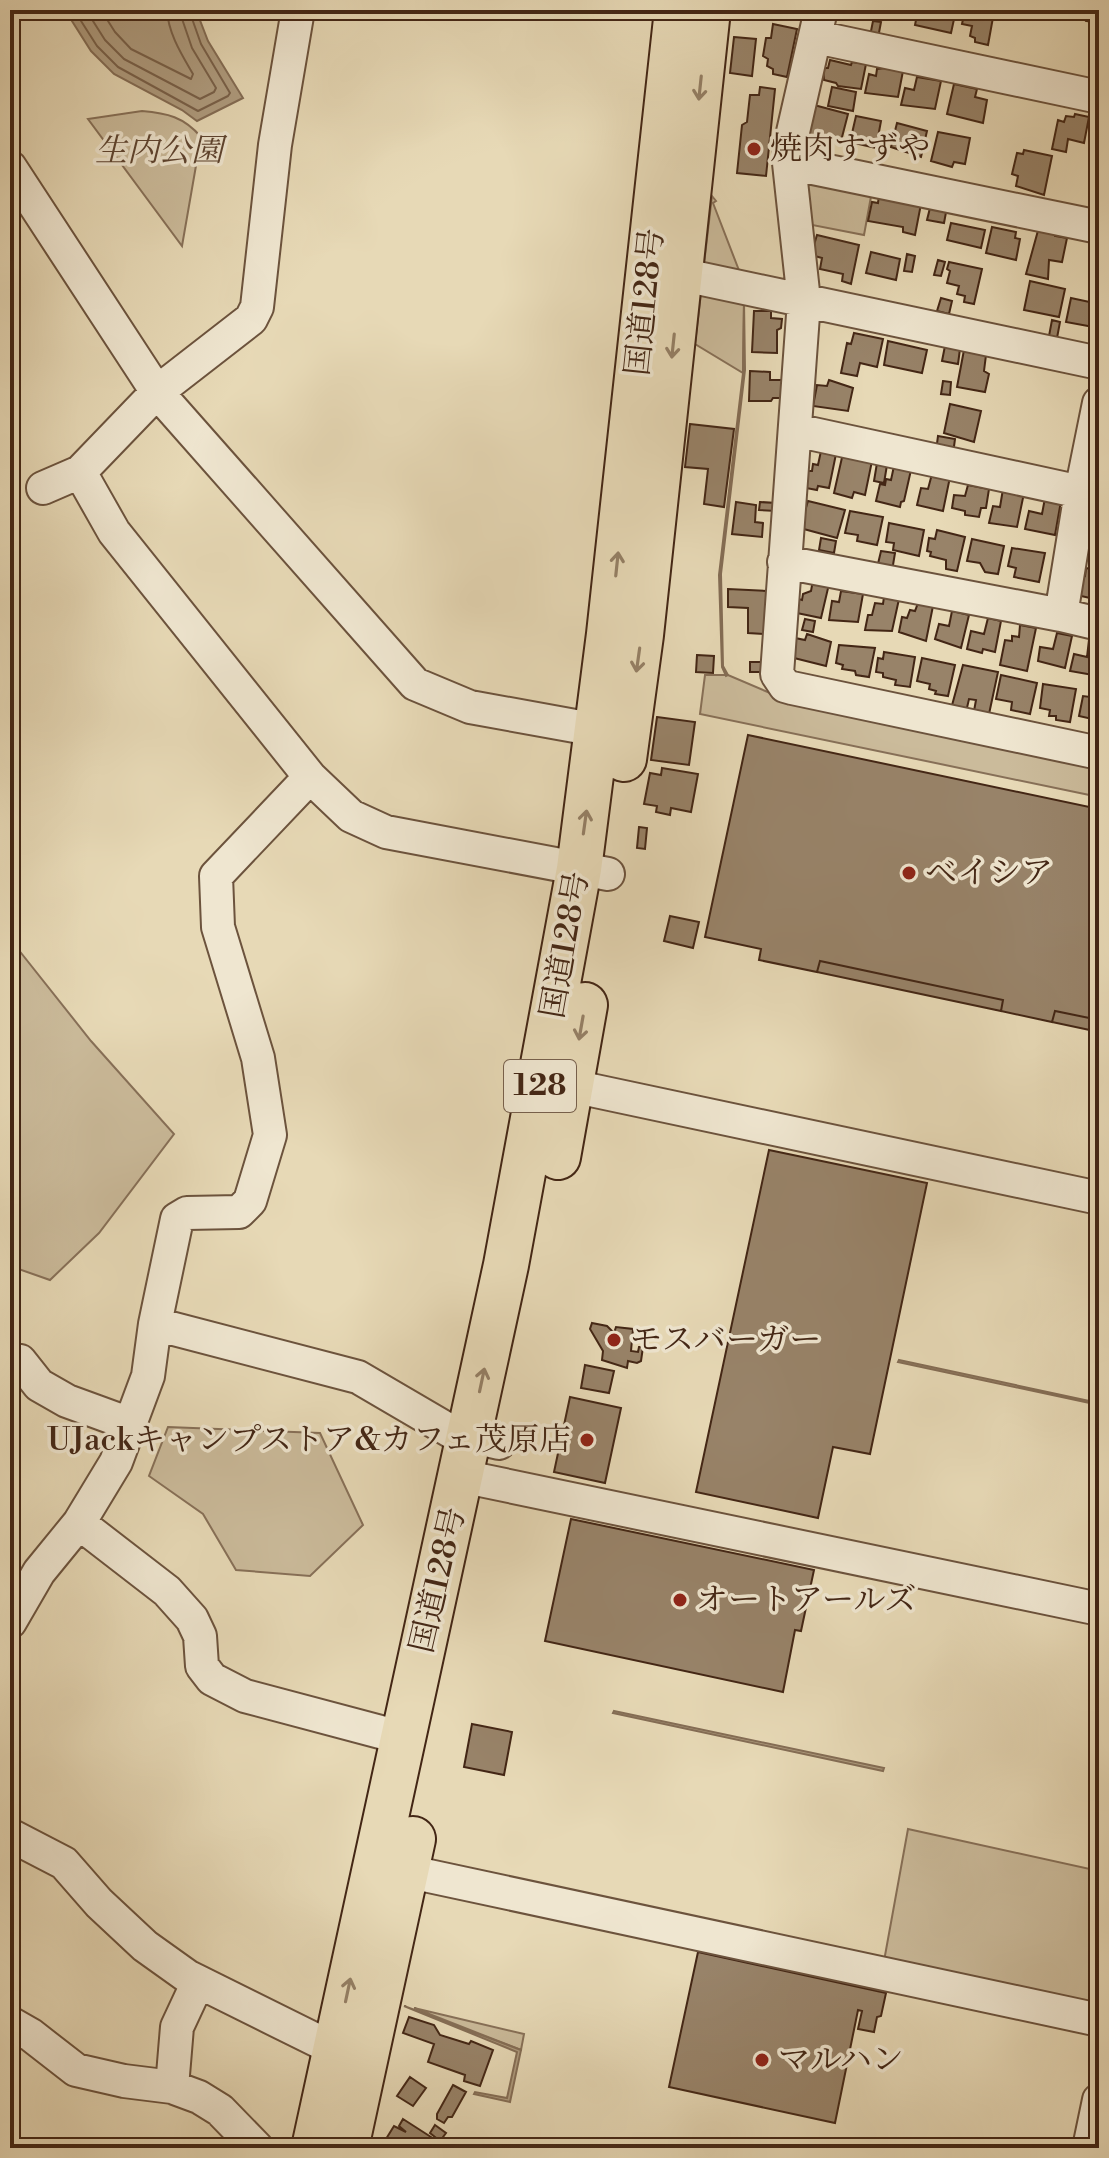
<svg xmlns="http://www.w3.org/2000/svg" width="1109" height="2158" font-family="'Libre Bodoni','Noto Serif JP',serif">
<rect width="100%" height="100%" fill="#e7d9b6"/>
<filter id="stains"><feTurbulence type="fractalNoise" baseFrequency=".0025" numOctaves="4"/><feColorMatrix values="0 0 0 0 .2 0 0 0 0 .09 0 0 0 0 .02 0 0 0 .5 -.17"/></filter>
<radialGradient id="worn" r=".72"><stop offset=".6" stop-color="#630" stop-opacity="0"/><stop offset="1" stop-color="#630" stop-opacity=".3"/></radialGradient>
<!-- green -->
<path fill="#cbbb9b" stroke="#877058" stroke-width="2" d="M142,111C167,113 184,117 201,137L182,246L88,119Z
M803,182L872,191L864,235L807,224Z
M712,196L716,201L713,203L740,273L704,264Z
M701,293L744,302L743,373L695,344Z
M705,675H728L770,693L1099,763V797L700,714Z
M10,939L91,1041L174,1134L99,1233L50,1280L10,1266Z
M168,1427L320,1433L363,1525L310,1576L236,1570L203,1514L149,1476Z
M908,1829L1099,1871V2004L884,1961Z
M414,2008L524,2034L521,2050Z"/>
<!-- water -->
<path fill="#af9c7f" stroke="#846d55" stroke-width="2" d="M65,10H196L208,41L243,98L197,121L182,110L114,74L91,51Z
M744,302L745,370L721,574L723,666L728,675L726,676L722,667L719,575L743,373Z
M899,1360L1099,1403V1405L898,1362Z
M614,1711L884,1768L883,1771L613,1713Z
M404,2006L521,2050L510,2102L474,2094L475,2092L507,2098L517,2052Z"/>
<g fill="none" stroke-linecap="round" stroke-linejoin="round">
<!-- shore -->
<path stroke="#79614a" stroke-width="2" d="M74,10L97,46L118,67L198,111L228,96L230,93L201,44L189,10
M86,10L105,40L124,59L200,99L214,92L216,88L192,48L179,10
M101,10L115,32L131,49L191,79L193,74C182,55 168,33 167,10"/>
</g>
<!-- building -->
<path fill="#988369" stroke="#432615" stroke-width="2" d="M881,10H914L913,17Z
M918,10H956L951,33L915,25Z
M965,10L994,12L988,45L975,42V38L970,36L972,26L962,24Z
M1088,10H1099V23L1086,21Z
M873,21L881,22L878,38L870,36Z
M773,24L797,29L787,77L773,74V69L767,66L768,59L763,56L766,38H771Z
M734,37L756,39L752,76L730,73Z
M830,60L851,65L852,62L866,64L861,89L838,86L836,83L824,80L823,68H828Z
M885,68L903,71L898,97L865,93L869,74L876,76L877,69Z
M917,77L941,81L935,109L901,105L905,88L914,90Z
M954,84L977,89L975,97L987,100L983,123L947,114Z
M760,87L775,89L766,176L737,173L742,125L747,122L750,95H759Z
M832,87L856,92L853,111L828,106Z
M814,105L848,114L841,141L830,139L829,143L819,142L806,138Z
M1075,114L1089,117L1084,143L1068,139L1066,152L1052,149L1058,120L1064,122L1066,116L1074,117Z
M856,116L881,121L876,148L850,142Z
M897,123L927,131L921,157L891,147Z
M938,132L970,138L965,164L954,162L952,167L931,161Z
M1024,150L1052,156L1044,195L1016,186L1018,176L1012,174L1017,153L1023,154Z
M879,195L921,204L915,235L903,232V227L868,221L872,202L878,203Z
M931,204L947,207L944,223L927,220Z
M951,223L985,230L981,248L947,240Z
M992,227L1016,232L1015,238L1020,239L1016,260L986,253Z
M1039,227L1055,230V236L1067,238L1062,262L1049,260L1048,279L1026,274Z
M817,235L859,245L851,284L842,281L843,274L820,269L822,258L811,255Z
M871,252L900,259L896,280L866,273Z
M907,254L915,256L912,272L904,271Z
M938,260L945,262L941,276L934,275Z
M949,262L982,269L974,304L964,302L965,296L957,294L959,286L947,283L950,271L947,269Z
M1030,281L1065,289L1059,317L1024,310Z
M941,298L952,301L949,314L937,311Z
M1071,298L1099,304V328L1066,322Z
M754,311H771V318L782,319L781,328L777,330V353L752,352Z
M1052,320L1060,322L1057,338L1049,336Z
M854,333L883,339L877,367L860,363L857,376L841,373L847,343L851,344Z
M888,341L927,350L922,373L884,365Z
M945,346L960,349L958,364L942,361Z
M964,350L986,355L984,371L989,374L985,392L957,387Z
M750,371L770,372V380H782L783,398H773L771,401H749Z
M829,380L853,388L848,411L813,406L817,385L827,386Z
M943,381L951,382L950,395L941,394Z
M950,404L981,411L974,442L944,433Z
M690,424L734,429L724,507L704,504L708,469L685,467Z
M938,436L955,439L953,454L936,451Z
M821,451L836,454L829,488L818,486L817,490L806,488L807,471H812L813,464L818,465Z
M843,453L872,461L865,495L854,492L852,498L834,493Z
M877,463L887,465L884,483L874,481Z
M894,466L911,470L904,501L901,502L900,507L876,501L880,484L885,485L886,479L891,480Z
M932,474L950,477L943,511L917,505L921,488L928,489Z
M968,485L989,489L986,508H981L979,517L965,515V511L952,508L954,495L965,496Z
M1003,489L1024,493L1017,527L989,523L993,506L1000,507Z
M1045,498L1061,501L1055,535L1025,529L1029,511L1042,514Z
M808,501L845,510L837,538L800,528Z
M736,502L756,505L755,522L763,523L762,537L732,534Z
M760,502L776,503V511L759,510Z
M850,511L883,517L877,545L857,541L858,535L845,533Z
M1099,521V549L1082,546L1085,531L1093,532L1095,522Z
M889,523L924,530L919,556L893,550L894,543L886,542Z
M937,530L965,537L957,571L946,569V560L930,556L931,552L927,551L929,538L935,539Z
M821,538L836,541L834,553L819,550Z
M972,539L1004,546L998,574L985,572L980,563L967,561Z
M1012,548L1045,553L1039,582L1014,577L1016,568L1008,566Z
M881,551L895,553L892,571L877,568Z
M1096,565L1099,566V600L1072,594L1075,574L1085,576L1086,568L1095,570Z
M813,580L829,584L821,618L792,612L795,598L802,600L803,594L811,591Z
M728,589L767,591L765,634L748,633V608L728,607Z
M841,591L863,594L858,622L829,620L832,601L839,602Z
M884,597L899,599L892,631L865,630L868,615H872L875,603L883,604Z
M918,603L933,606L926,641L899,632L902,617L907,618L910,610L915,611Z
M952,611L969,615L961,648L935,639L939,624L949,626Z
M988,618L1001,621L995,652L983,649L982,653L967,649L971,631L984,634Z
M805,619L815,621L813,632L802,630Z
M1020,625L1036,628L1027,671L1000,665L1005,640L1012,641V636L1019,637Z
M1057,633L1072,636L1065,668L1038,661L1040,647L1053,649Z
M807,634L831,642L826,666L790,657L795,638L805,640Z
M1089,640L1099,642V676L1070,671L1074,654L1087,657Z
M839,645L875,648L869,677L856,675L855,671L842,669L843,665L836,663Z
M884,652L915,657L910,687L895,685L896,680L883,677V673L876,672L878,658L883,659Z
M697,655L714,656L713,673L696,672Z
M922,658L955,665L948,696L935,694L936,691L929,689L930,684L917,681Z
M750,662H764L763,672H750Z
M963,665L998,672L989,714L974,711L976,700L969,699L966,712L951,709Z
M1001,675L1037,683L1030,714L1011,710L1012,702L996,699Z
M1043,684L1076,689L1070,722L1056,720V716H1049L1050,710L1040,708Z
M1091,693H1094L1093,697L1099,699V727L1097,720L1079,716L1083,696L1090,697Z
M657,717L695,722L689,765L651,760Z
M748,735L1099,809V1020L1055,1011L1052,1022L1001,1011L1003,1000L820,961L817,972L759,960L761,949L705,937Z
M662,768L698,774L691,812L671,808L670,815L656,812L657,806L644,804L650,773L661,775Z
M639,827L647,828L645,849L637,848Z
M670,916L699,922L693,948L664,941Z
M820,961L1003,1000L1001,1011L817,972Z
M1055,1011L1099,1020V1032L1052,1022Z
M769,1150L927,1183L870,1454L833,1447L818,1518L696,1492Z
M592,1323L607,1326L614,1333L616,1327L633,1329L631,1351L638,1352L639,1347H643L641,1361L637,1363L628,1361L627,1368L602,1360L603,1351L590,1329Z
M585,1365L614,1371L609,1393L581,1388Z
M570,1397L621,1408L605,1483L554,1472Z
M571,1519L814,1570L801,1631L795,1630L783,1692L545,1641Z
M472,1724L512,1732L504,1775L464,1767Z
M698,1952L886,1993L881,2016L877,2017L874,2032L858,2029L862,2011L858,2010L835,2123L669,2087Z
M409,2017L434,2025L440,2035L469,2044L471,2041L493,2050L480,2086L464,2081L465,2075L428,2062L434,2044L403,2033Z
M410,2077L426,2088L413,2106L397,2096Z
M453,2085L466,2092L452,2117H448L444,2123L437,2119V2114Z
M403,2119L431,2137L426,2147L429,2148L381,2147L394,2126L406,2132L399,2126Z
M435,2125L446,2133L440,2141L430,2133Z"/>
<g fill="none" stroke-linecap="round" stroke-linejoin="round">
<!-- minor casing -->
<g stroke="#6c533d" stroke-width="36">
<path id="minor" d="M821,10L790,145L789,163L804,301L777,674L785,686L792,688L1099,753
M816,37L1099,97
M789,163L1099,227
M10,167L157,392L415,684L470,707L597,730
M660,270L1099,363
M795,430L1099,496
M80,472L114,532L310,777L351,816L386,832L608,874
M43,488L80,472L157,392L251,319L257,307L275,145L298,10
M784,562L1061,615L1099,624
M1061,615L1081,492L1099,403
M572,1086L1099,1198
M155,1324L358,1377L452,1432L499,1443
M20,1361L39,1385L67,1401L130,1424
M461,1476L1099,1609
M79,1523L167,1591L192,1619L200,1636L202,1666L212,1679L245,1696L403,1738
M10,1622L39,1572L79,1523L116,1462L148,1376L155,1324L177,1219L187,1213L239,1212L250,1201L270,1135L258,1058L218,927L216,876L310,777
M10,1835L64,1863L99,1903L145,1946L187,1976L320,2042L336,2046
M387,1867L1099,2020
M10,2023L31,2035L76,2070L124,2081L172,2087L199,2097L220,2110L257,2148
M172,2087L177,2027L198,1982
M1089,2148L1099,2100"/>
</g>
<!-- highway casing -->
<g stroke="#432615" stroke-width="48">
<path id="highway" d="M624,759L641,635L708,10
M558,1157L585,1005
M314,2148L506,1265L579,869L609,634L677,10
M346,2148L413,1839"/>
</g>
<!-- minor -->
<use href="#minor" stroke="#efe6d0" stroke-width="32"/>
<!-- highway -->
<use href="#highway" stroke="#e7d9b6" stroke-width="44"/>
</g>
<!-- one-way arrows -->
<defs><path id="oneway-shaft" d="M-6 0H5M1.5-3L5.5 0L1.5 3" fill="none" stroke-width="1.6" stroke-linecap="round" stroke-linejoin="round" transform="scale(2)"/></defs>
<g stroke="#958066">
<use href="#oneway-shaft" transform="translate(700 88) rotate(96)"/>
<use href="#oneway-shaft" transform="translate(673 346) rotate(96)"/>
<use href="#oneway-shaft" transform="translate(617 564) rotate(-84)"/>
<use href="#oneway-shaft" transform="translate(638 660) rotate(98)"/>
<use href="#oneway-shaft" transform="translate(585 822) rotate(-82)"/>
<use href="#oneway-shaft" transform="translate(581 1028) rotate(100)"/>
<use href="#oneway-shaft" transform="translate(482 1380) rotate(-78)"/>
<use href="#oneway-shaft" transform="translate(348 1990) rotate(-78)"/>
</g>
<!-- markers -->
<g fill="#8f2418" stroke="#efe6d0" stroke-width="3">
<circle cx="754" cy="149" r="8"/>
<circle cx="909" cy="873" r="8"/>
<circle cx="614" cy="1340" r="8"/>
<circle cx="587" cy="1440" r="8"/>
<circle cx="680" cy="1600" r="8"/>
<circle cx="762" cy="2060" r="8"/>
</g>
<g text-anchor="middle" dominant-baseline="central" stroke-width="7" stroke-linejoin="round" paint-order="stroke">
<!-- shield labels -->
<rect fill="#efe6d0" stroke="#77604d" stroke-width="2" x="504" y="1060" width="72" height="52" rx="6"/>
<g font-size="30" font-weight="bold" fill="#432615">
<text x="540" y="1086">128</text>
</g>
<!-- poi labels -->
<g font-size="32" fill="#432615" stroke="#efe6d0" text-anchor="start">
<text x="770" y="149">焼肉すずや</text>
<text x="925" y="873">ベイシア</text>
<text x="630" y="1340">モスバーガー</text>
<text x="571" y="1440" text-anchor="end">UJackキャンプストア&amp;カフェ茂原店</text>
<text x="696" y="1600">オートアールズ</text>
<text x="778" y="2060">マルハン</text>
</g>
<!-- park labels -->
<g font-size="32" font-style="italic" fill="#5e4430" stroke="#efe6d0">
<text x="159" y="151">生内公園</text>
</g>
<!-- street labels -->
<g font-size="32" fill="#432615" stroke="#efe6d0">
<text transform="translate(645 302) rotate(-84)">国道128号</text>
<text transform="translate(565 945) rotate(-80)">国道128号</text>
<text transform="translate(438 1580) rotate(-77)">国道128号</text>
</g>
</g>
<!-- margin -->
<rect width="1109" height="2158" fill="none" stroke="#e7d9b6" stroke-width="40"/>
<rect x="12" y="12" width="1085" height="2134" fill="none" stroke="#432615" stroke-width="4"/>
<rect x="20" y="20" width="1069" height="2118" fill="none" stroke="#432615" stroke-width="2"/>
<rect width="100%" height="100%" filter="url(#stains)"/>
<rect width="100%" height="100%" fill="url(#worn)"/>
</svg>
